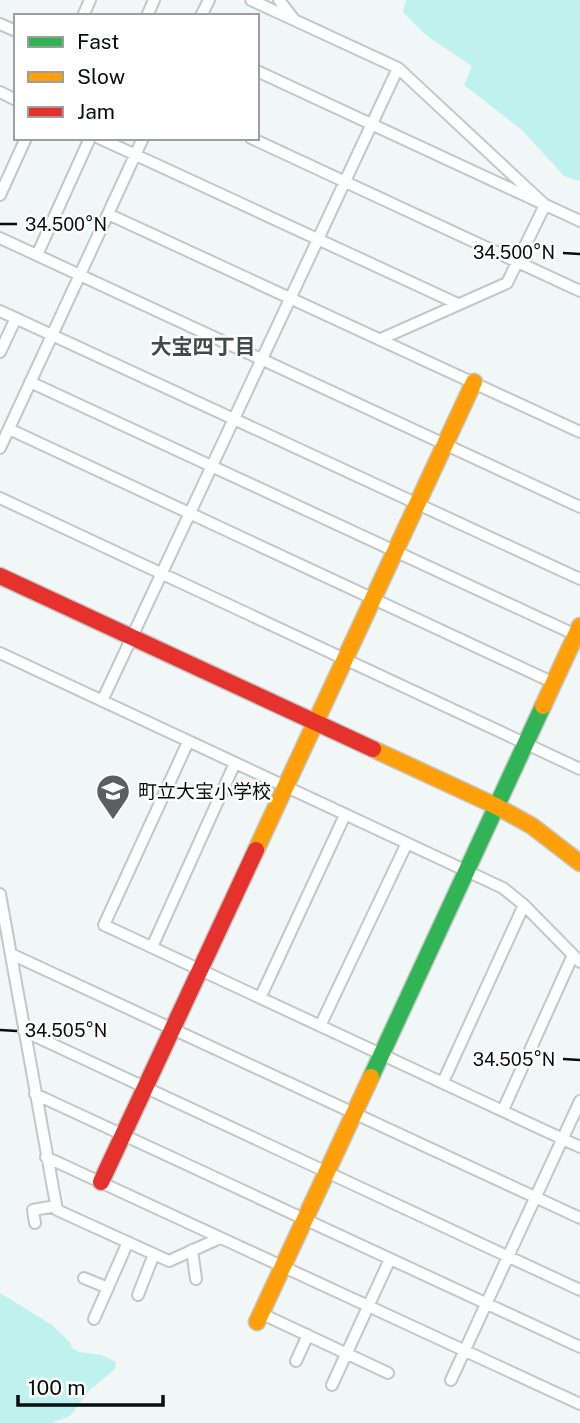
<svg xmlns="http://www.w3.org/2000/svg" width="580" height="1423" font-family="'Public Sans','Noto Sans JP',sans-serif">
<rect width="100%" height="100%" fill="#f1f6f6"/>
<!-- green -->
<path fill="#bff2ee" d="M406,0H580V181L564,176L523,131L464,85L472,66L427,36L403,12Z
M0,1293L52,1325L69,1341L72,1348L79,1352L102,1355L116,1362L115,1369L90,1390L70,1416L51,1423H0Z"/>
<g fill="none" stroke-linecap="round" stroke-linejoin="round">
<!-- street casing -->
<g stroke="#c3c7c7" stroke-width="14">
<path id="street" d="M251,0L398,68L545,205L507,283L381,339
M279,0L293,18
M83,16L90,0
M147,16L154,0
M201,16L209,0
M0,24L16,31
M257,71L580,221
M0,92L16,100
M99,138L458,304
M251,138L580,291
M0,195L26,138
M108,214L580,432
M0,238L580,507
M37,255L90,138
M0,311L580,579
M0,352L16,318
M30,382L576,635
M9,429L554,683
M0,448L143,138
M0,498L580,769
M0,653L503,888L524,905L580,962
M102,701L398,68
M188,742L104,925L580,1147
M0,894L57,1210L169,1261L220,1238
M152,947L235,763
M11,954L580,1218
M260,998L345,815
M320,1026L407,843
M24,1031L580,1290
M443,1082L524,905
M35,1094L580,1347
M503,1110L573,955
M46,1157L580,1404
M35,1223L33,1210L56,1206
M192,1250L196,1279
M84,1278L108,1288
M138,1295L154,1254
M260,1313L388,1373
M94,1319L128,1242
M296,1361L308,1335
M451,1380L580,1101
M332,1385L390,1259"/>
</g>
<!-- fast casing -->
<g stroke="#c3c7c7" stroke-width="19">
<path id="fast" d="M371,1077L543,706"/>
</g>
<!-- slow casing -->
<g stroke="#c3c7c7" stroke-width="19">
<path id="slow" d="M543,706L580,626
M373,749L496,806L532,826L580,863
M256,850L474,382
M257,1322L371,1077"/>
</g>
<!-- jam casing -->
<g stroke="#c3c7c7" stroke-width="19">
<path id="jam" d="M0,576L373,749
M101,1182L256,850"/>
</g>
<!-- street -->
<use href="#street" stroke="#fdfefe" stroke-width="10"/>
<!-- fast -->
<use href="#fast" stroke="#30b455" stroke-width="16"/>
<!-- slow -->
<use href="#slow" stroke="#ff9f0a" stroke-width="16"/>
<!-- jam -->
<use href="#jam" stroke="#e5322d" stroke-width="16"/>
</g>
<!-- ticks -->
<path fill="none" stroke="#090d0d" stroke-width="2.5" d="M0,224H17M563,253L580,254M0,1030L17,1031M563,1059L580,1060"/>
<!-- icons -->
<defs>
<g id="school-pin" transform="scale(1.75)"><path d="M0 17L-7.5 6A9.5 9.5 0 1 1 7.5 6Z" fill="#5a5f5f" stroke="#fff"/><path d="M0-5L7-2L0 1L-7-2ZM-4 1L0 2.5L4 1V4Q0 6-4 4Z" fill="#fff"/></g>
</defs>
<g fill-rule="evenodd">
<use href="#school-pin" x="113" y="791"/>
</g>
<g text-anchor="middle" dominant-baseline="central" stroke-width="5" stroke-linejoin="round" paint-order="stroke">
<!-- poi labels -->
<g font-size="19" fill="#090d0d" stroke="#fff" text-anchor="start">
<text x="138" y="791">町立大宝小学校</text>
</g>
<!-- neighbourhood labels -->
<g font-size="21" font-weight="bold" fill="#424b4a" stroke="#fff">
<text x="203" y="346">大宝四丁目</text>
</g>
</g>
<g font-size="18" text-anchor="middle" fill="#090d0d" stroke="#fff" stroke-width="5" stroke-linejoin="round" paint-order="stroke">
<text x="66" y="231">34.500°N</text>
<text x="514" y="259">34.500°N</text>
<text x="66" y="1037">34.505°N</text>
<text x="514" y="1066">34.505°N</text>
</g>
<!-- legend -->
<rect x="14" y="14" width="245" height="126" fill="#ffffff" stroke="#9d9e9e" stroke-width="2"/>
<rect x="28" y="37" width="35" height="10" fill="#30b455" stroke="#9d9e9e" stroke-width="2"/>
<text x="77" y="49" font-size="21" fill="#090d0d">Fast</text>
<rect x="28" y="72" width="35" height="10" fill="#ff9f0a" stroke="#9d9e9e" stroke-width="2"/>
<text x="77" y="84" font-size="21" fill="#090d0d">Slow</text>
<rect x="28" y="107" width="35" height="10" fill="#e5322d" stroke="#9d9e9e" stroke-width="2"/>
<text x="77" y="119" font-size="21" fill="#090d0d">Jam</text>
<!-- scale -->
<path d="M18 1395v10h145v-10" fill="none" stroke="#090d0d" stroke-width="3.5"/>
<text x="28" y="1395" font-size="21" fill="#090d0d" stroke="#ffffff" stroke-width="5" paint-order="stroke">100 m</text>
</svg>
